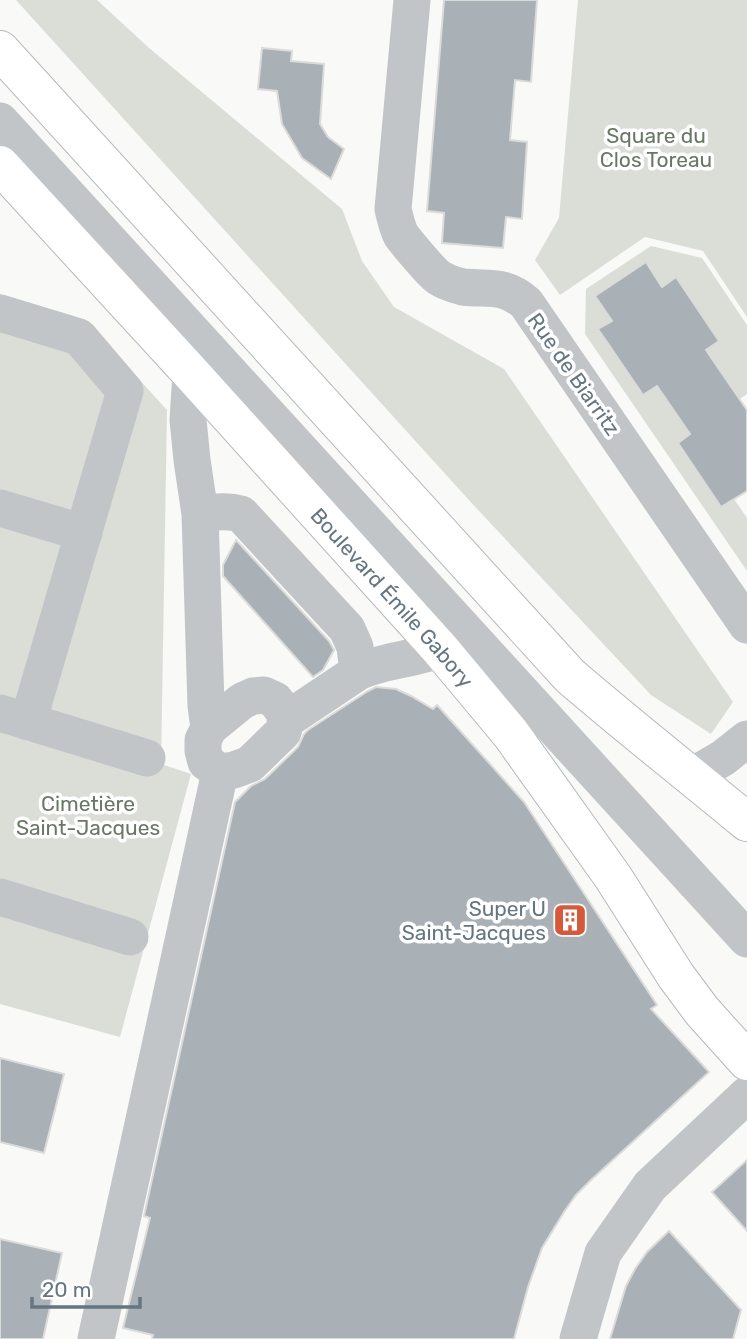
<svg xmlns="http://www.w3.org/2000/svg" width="747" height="1339" font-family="Rubik,sans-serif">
<rect width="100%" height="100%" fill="#f9f9f7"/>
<!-- green -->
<path fill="#daded7" d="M16,0H97L148,47L342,209L362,261L394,307L504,369L733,702L711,734L651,695L467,498Z
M578,0H747V317L703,251L645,237L560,295L535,260L559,218Z
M651,246L702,258L747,325V394L740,399L706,350L719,341L676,278L598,330L643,395L657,386L690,434L678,444L721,507L734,499L747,518V571L585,334L586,289Z
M0,294L85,320L167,410L161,764L191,774L120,1037L0,1004Z"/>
<!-- building -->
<path fill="#a9b0b6" stroke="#dbdbda" stroke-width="2" d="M444,0H537L531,82L515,80L510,140L527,142L522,219L506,217L503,248L442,243L444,213L427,211Z
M262,48L292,51L291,61L324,64L320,124L328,137L344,149L331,179L302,158L282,124L277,91L258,89Z
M646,262L662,287L676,277L719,341L706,350L747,410V491L721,507L678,443L690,434L657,386L643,395L598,329L612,321L595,296Z
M236,540L329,641L334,650L323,670L313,677L223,576V565Z
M376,687L396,689L411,696L433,709L437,705L524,802L657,1005L651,1009L709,1072L591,1180L576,1195L564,1212L542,1248L528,1287L514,1339H152L153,1335L123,1328L150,1218L144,1216L235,802L251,786L265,779L298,747L304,734L308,730L368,691Z
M0,1058L64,1074L44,1153L0,1142Z
M747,1160V1231L712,1192Z
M669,1231L741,1310L733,1339H610L626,1286L635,1269L647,1252Z
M0,1239L62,1253L43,1339H0Z"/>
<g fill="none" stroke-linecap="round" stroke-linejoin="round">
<!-- major casing -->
<g stroke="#b4b9bd" stroke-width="40">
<g id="major">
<path d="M0,50L570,676C628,726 688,773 747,822"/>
<path id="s1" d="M0,165L191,373L440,649L511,734L613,877L676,976L702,1011L747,1061"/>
</g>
</g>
<!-- minor -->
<path stroke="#c1c5c8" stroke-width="37" d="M412,0L393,209C395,218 397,227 401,235C406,242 431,272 438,277C445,282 455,285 463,287C490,290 504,284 526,303L747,625
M0,121L747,939
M0,313L79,337L125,391L28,722
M191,373L188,420L192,460L200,514L206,706L209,728
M0,508L84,533
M200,514C215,512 227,510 241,514L347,629L355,647L358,672
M264,695L275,700L284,712L286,720L283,732L250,764L234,770L220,772L206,762L203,751V740L209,728L242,701L253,696Z
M0,713L147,758
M286,720L358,672C384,660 413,660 440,649
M692,776L723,758L747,739
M0,897L130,937
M96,1339L220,772
M578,1339L603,1253L650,1186L747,1095"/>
<!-- major -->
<use href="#major" stroke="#fff" stroke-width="38"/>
</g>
<!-- icons -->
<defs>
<g id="building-square" transform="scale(1.75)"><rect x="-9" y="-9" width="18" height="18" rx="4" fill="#d6593b" stroke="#fff"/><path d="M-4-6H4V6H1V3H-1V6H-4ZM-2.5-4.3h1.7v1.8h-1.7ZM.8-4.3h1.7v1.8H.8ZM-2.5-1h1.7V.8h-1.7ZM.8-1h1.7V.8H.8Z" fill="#fff"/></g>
</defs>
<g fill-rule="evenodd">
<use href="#building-square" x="570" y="920"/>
</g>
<g text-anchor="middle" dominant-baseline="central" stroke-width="7" stroke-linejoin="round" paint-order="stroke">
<!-- park labels -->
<g font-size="21" fill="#697865" stroke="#fff">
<text x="656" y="135">Square du<tspan x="656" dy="24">Clos Toreau</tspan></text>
<text x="88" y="803">Cimetière<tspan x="88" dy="24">Saint-Jacques</tspan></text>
</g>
<!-- street labels -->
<g font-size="21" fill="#667680" stroke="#fff">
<text transform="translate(574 374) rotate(55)">Rue de Biarritz</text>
<text stroke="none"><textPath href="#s1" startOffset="584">Boulevard Émile Gabory</textPath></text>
</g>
<!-- poi labels -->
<g font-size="21" fill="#667680" stroke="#fff" text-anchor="end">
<text x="546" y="908">Super U<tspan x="546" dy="24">Saint-Jacques</tspan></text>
</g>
</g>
<!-- scale -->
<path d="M32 1297v10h108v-10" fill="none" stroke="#667680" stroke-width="3.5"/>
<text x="42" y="1297" font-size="21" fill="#667680" stroke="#ffffff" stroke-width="5" paint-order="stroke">20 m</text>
</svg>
